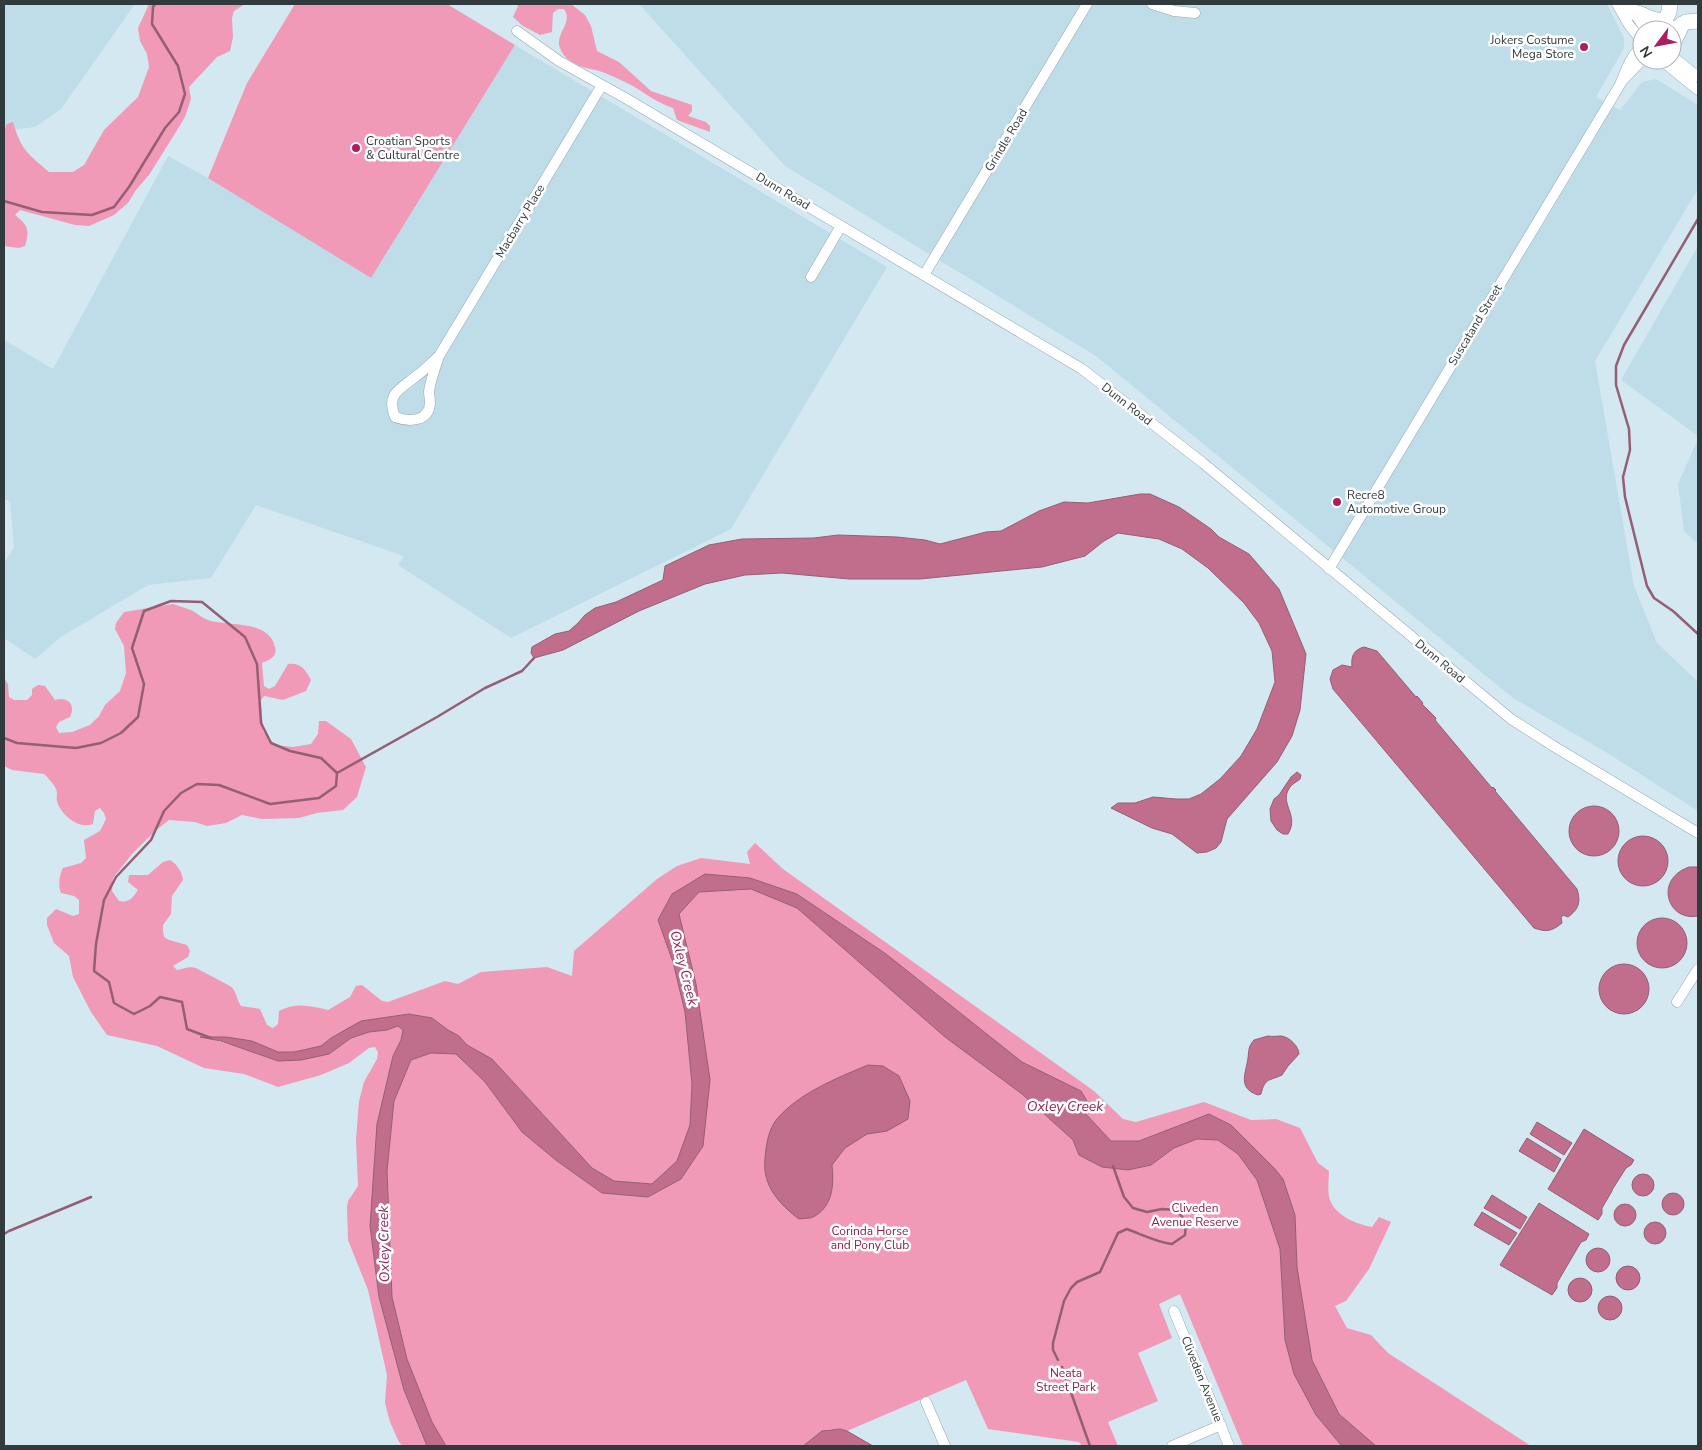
<svg xmlns="http://www.w3.org/2000/svg" width="1702" height="1450" font-family="'Nunito Sans',sans-serif">
<rect width="100%" height="100%" fill="#d3e8f1"/>
<!-- built -->
<path fill="#bfdde9" d="M4,4H135L61,109L35,127L10,130L4,132Z
M639,4H1607L1624,38V48L1596,97L1620,110L1642,82L1656,79L1698,105V189L1595,361L1634,586L1657,643L1698,682V811L1604,751L1513,698L1096,356L785,166Z
M515,45L887,267L731,529L511,638L398,565L404,556L256,505L211,578L148,585L61,637L35,659L4,638V563L14,548L10,502L4,498V340L53,369L168,156L208,178L371,278Z
M1698,246V436L1621,380Z
M1698,439V544L1684,531L1678,484Z"/>
<!-- green -->
<path fill="#f09ab7" d="M149,4H245L234,11L232,18L233,37L230,51L217,57L189,87L191,99L185,117L174,135L149,175L136,190L128,203L114,215L89,226L75,225L20,210L15,215C28,225 30,230 25,246L19,248L4,246V131L7,124L13,122C21,150 28,154 49,172H73L84,165L104,130L138,97L149,67L147,54L140,41L138,28Z
M295,4H447L515,45L371,278L208,178L247,83Z
M517,4H571L585,15L591,26L597,51L619,62L651,91L692,105V111L688,116L706,122L710,126V132L677,120L673,108C658,103 646,94 633,86C624,81 614,77 605,73C596,69 584,69 576,64C569,61 563,56 560,48C554,34 574,23 564,9H558L553,13L552,32L540,35L523,26L513,17L518,6Z
M173,604C179,606 185,608 191,610C197,613 202,618 208,620C228,627 269,619 275,647C278,657 269,660 262,663L264,686L269,689L275,686L288,664C300,662 306,670 311,680L306,691L283,700L264,696L261,700L263,731L275,745L293,747L311,744L318,734L319,721H326L351,739L366,767L357,797L343,810L317,813L299,818L262,819L242,815L226,823L207,826L195,822L169,820L155,831L132,854L113,878L112,891L119,901C130,903 132,898 138,890L128,882L129,875H148L163,862L170,860C178,865 182,872 183,880L172,896L171,914L163,925V931L164,937L169,940L187,945L190,951L188,957L173,966L177,970L190,967L196,968L230,986C237,991 236,999 241,1006L260,1009L267,1025L273,1028L278,1024L279,1011C296,1002 311,1006 328,1010L350,997L356,986L362,985L382,1001L388,1002L445,981L458,984L481,972L547,967L572,976L574,951L657,879L677,866L701,858L750,864L747,852L755,843L783,869L1094,1091L1123,1119L1136,1122L1204,1102L1251,1120L1276,1119L1300,1128L1318,1163L1329,1171C1329,1180 1327,1192 1330,1200C1336,1216 1356,1224 1372,1227L1379,1217L1391,1222L1369,1269L1346,1301L1335,1306L1347,1328L1371,1335L1388,1353L1531,1446H1376L1339,1414L1312,1360L1297,1267L1295,1215L1283,1179L1275,1169L1231,1125L1209,1114L1139,1141H1111L1085,1113L1087,1101L1081,1091L1022,1062L886,954L798,894L750,878L705,874L658,920L673,962L685,1012L692,1084L690,1125L677,1162L652,1184L614,1181L592,1168L492,1059L467,1045L459,1036L448,1030L432,1018L409,1014L382,1018L331,1038L321,1046L294,1052H278L252,1041L203,1037L251,1050L278,1061L329,1054L351,1038L369,1032L387,1030L399,1026L403,1030L401,1040L393,1056L370,1226L379,1297L404,1390L427,1446H402L398,1440L390,1422L385,1403L387,1375L368,1290L348,1240L347,1208L348,1201L358,1186L356,1140L359,1101L364,1082L377,1059L378,1052L375,1047L369,1048L349,1063L321,1075L278,1087L244,1074L204,1068L157,1046L107,1035L91,1012L73,977L69,956L54,943L47,925V918L56,909L73,916L79,914V900L74,896L61,893C58,885 59,876 63,868L81,863L86,858L84,840L100,831L106,819L104,813L100,808L95,811L93,824C79,830 61,815 57,801C56,798 58,793 56,789C54,784 48,778 44,774L12,770L4,766V678L8,684L9,697L14,700H27L32,695V689L38,685L45,686L55,700C68,696 76,705 70,717L59,722L56,727L59,733L72,732L90,725L99,716L105,705L120,691L126,673L124,646L115,629L116,623L124,612Z
M751,889L797,908L945,1037L1022,1094L1073,1140L1151,1165L1174,1148L1197,1139L1218,1140L1238,1154L1257,1180L1280,1249L1285,1340L1316,1415L1340,1444L1344,1446H1243L1180,1294L1159,1304L1172,1338L1138,1353L1158,1401L1108,1422L1118,1446H1082L1079,1442L988,1429L966,1380L847,1431C825,1425 818,1434 803,1446H446L432,1422L407,1359L392,1297L387,1171L394,1101L411,1060L431,1053L456,1054L485,1082L522,1132L557,1161L602,1193L648,1197L681,1179L703,1146L696,984L679,914L699,892Z"/>
<!-- water -->
<path fill="#c06e8b" stroke="#955e74" d="M1140,494H1150L1179,507L1211,529L1219,537L1249,554L1279,589L1306,654L1300,710L1292,736L1277,762L1227,819L1221,842L1216,848L1207,852L1197,853L1172,834L1152,828L1111,808L1118,803H1135L1153,797L1176,799H1189L1201,794L1220,779L1241,756L1257,729L1275,682L1272,651L1259,623L1244,603L1208,568L1182,549L1159,539L1118,533L1104,541L1085,556L1042,567L920,579H849L782,573L745,575L705,584L639,611L563,650L534,658L531,653L532,647L555,634L569,631L578,623L585,615L595,608L616,602L663,580L665,566L709,545L742,539L814,538L838,535L897,537L925,540L940,544L986,532L1001,531L1039,511L1064,502L1088,503Z
M1364,647L1377,651L1416,697L1417,696L1423,703L1422,704L1436,718L1435,720L1492,788L1493,787L1496,790L1495,791L1577,889C1581,902 1579,909 1568,917L1563,915L1561,918L1562,923C1551,932 1546,932 1534,928L1333,689L1330,679L1333,670L1342,665L1352,667C1351,657 1353,650 1364,647Z
M1297,772L1301,775L1300,779C1297,782 1293,783 1290,787C1278,804 1300,814 1288,834H1283L1277,830L1271,821L1270,809L1274,799L1279,795L1291,777Z
M1569 831a25 25 0 1 1 50 0a25 25 0 1 1-50 0Z
M1618 861a25 25 0 1 1 50 0a25 25 0 1 1-50 0Z
M1689,867H1698V916C1667,922 1654,879 1689,867Z
M705,874L750,878L797,894L886,954L1022,1062L1081,1091L1087,1101L1085,1113L1111,1141H1139L1209,1114L1231,1125L1275,1169L1283,1179L1295,1215L1297,1267L1312,1360L1339,1414L1376,1446H1344L1340,1444L1316,1415L1294,1374L1285,1340L1280,1249L1257,1180L1238,1154L1218,1140L1197,1139L1174,1148L1151,1165L1128,1170L1102,1167L1079,1155L1073,1140L1022,1094L945,1037L797,908L751,889L699,892L679,914L696,984L710,1080L703,1146L681,1179L648,1197L602,1193L557,1161L522,1132L485,1082L456,1054L431,1053L411,1060L394,1101L387,1171L392,1297L407,1359L432,1422L446,1446H427L404,1390L379,1297L370,1226L377,1124L393,1056L401,1040L403,1030L398,1026L387,1030L369,1032L351,1038L329,1054L301,1060L278,1061L221,1041L200,1037H226L252,1041L278,1052H294L321,1046L331,1038L361,1021L409,1014L432,1018L448,1030L459,1036L467,1045L492,1059L592,1168L614,1181L652,1184L677,1161L690,1125L692,1084L685,1012L673,962L658,920L672,894Z
M1637 943a25 25 0 1 1 50 0a25 25 0 1 1-50 0Z
M1599 989a25 25 0 1 1 50 0a25 25 0 1 1-50 0Z
M1268,1036C1273,1037 1277,1036 1281,1036C1290,1037 1299,1047 1299,1054L1288,1066L1282,1075C1270,1081 1265,1077 1261,1094L1258,1095C1237,1088 1246,1073 1248,1058C1249,1050 1248,1047 1254,1040Z
M868,1065L883,1066L899,1076L910,1101L908,1119L887,1131L867,1134L845,1148L832,1165C834,1185 833,1205 815,1216C811,1219 804,1218 799,1219C779,1204 762,1185 765,1159C766,1146 768,1130 777,1119C799,1093 837,1078 868,1065Z
M1537,1122L1572,1143L1564,1155L1530,1134Z
M1584,1129L1634,1160L1631,1165L1626,1168L1612,1190V1191L1602,1208V1214L1598,1220L1548,1189Z
M1527,1138L1561,1159L1554,1172L1519,1151Z
M1632 1185a11 11 0 1 1 22 0a11 11 0 1 1-22 0Z
M1662 1204a11 11 0 1 1 22 0a11 11 0 1 1-22 0Z
M1492,1195L1527,1217L1520,1229L1484,1208Z
M1539,1203L1589,1234L1586,1240L1581,1242L1557,1283V1288L1552,1295L1500,1265Z
M1614 1215a11 11 0 1 1 22 0a11 11 0 1 1-22 0Z
M1482,1212L1517,1233L1509,1245L1474,1225Z
M1644 1233a11 11 0 1 1 22 0a11 11 0 1 1-22 0Z
M1586 1260a12 12 0 1 1 24 0a12 12 0 1 1-24 0Z
M1616 1278a12 12 0 1 1 24 0a12 12 0 1 1-24 0Z
M1568 1290a12 12 0 1 1 24 0a12 12 0 1 1-24 0Z
M1598 1308a12 12 0 1 1 24 0a12 12 0 1 1-24 0Z
M840,1429L847,1431L873,1446H803L822,1431Z"/>
<g fill="none" stroke-linecap="round" stroke-linejoin="round">
<!-- stream -->
<path stroke="#955e74" stroke-width="2.5" d="M4,201L42,212L92,215L114,207L129,187L165,128L179,112L185,94L178,66L152,24L153,7L155,4
M1698,219L1624,345L1616,366V385L1629,429L1630,450L1623,477L1625,497L1647,586L1654,598L1673,611L1698,634
M4,738L17,743L76,748L101,743L121,733L138,717L144,684L132,648L144,611L171,601L202,602L245,637L257,664L261,723L271,743L290,751L321,758L337,773L336,786L319,798L270,804L219,785L197,784L181,793L164,811L151,840L116,877L104,900L96,944L94,971L109,982L114,1003L134,1014L150,1006L160,997L182,1002L187,1029L211,1038
M337,773L437,717L485,688L522,671L534,658
M4,1234L9,1231L91,1197
M1058,1360L1053,1350V1343L1064,1301L1071,1288L1077,1282L1100,1272L1118,1233L1127,1229C1143,1235 1156,1242 1172,1244L1185,1235L1186,1222L1177,1210L1162,1209L1147,1212L1133,1208L1124,1197L1113,1166
M1062,1367L1090,1446"/>
<!-- minor casing -->
<g stroke="#93a8b0" stroke-width="11">
<path id="minor" d="M1152,4L1174,11L1195,13
M1617,4L1629,25L1642,41
M1628,4L1646,30
M517,31L559,61L627,99L1082,369L1203,463L1511,719L1555,747L1698,833
M1672,56L1698,77
M1661,60L1698,90
M1621,82L1642,60
M924,275L1087,4
M811,277L841,226
M439,356C431,363 424,371 415,377C399,390 386,394 395,417C409,422 429,422 430,403C430,399 429,395 429,391C431,379 435,368 439,356L602,85
M1329,569L1621,83C1626,69 1631,56 1642,46
M1677,1002L1698,969
M1174,1311L1229,1446
M926,1402L945,1446
M1172,1446L1221,1425"/>
</g>
<!-- highway casing -->
<g stroke="#93a8b0" stroke-width="16">
<path id="highway" d="M1633,12C1646,14 1651,22 1666,20
M1661,28L1669,12L1670,4
M1672,31L1686,22L1698,21
M1672,47C1674,38 1680,32 1682,24"/>
</g>
<!-- minor -->
<use href="#minor" stroke="#fff" stroke-width="10"/>
<!-- highway -->
<use href="#highway" stroke="#fff" stroke-width="15"/>
</g>
<!-- markers -->
<g fill="#aa1f60" stroke="#fff" stroke-width="2">
<circle cx="1584" cy="47" r="5"/>
<circle cx="356" cy="148" r="5"/>
<circle cx="1337" cy="502" r="5"/>
</g>
<g text-anchor="middle" dominant-baseline="central" stroke-width="5" stroke-linejoin="round" paint-order="stroke">
<!-- poi labels -->
<g font-size="12" fill="#313a3d" stroke="#fff" text-anchor="start">
<text x="1574" y="40" text-anchor="end">Jokers Costume<tspan x="1574" dy="14">Mega Store</tspan></text>
<text x="366" y="141">Croatian Sports<tspan x="366" dy="14">&amp; Cultural Centre</tspan></text>
<text x="1347" y="495">Recre8<tspan x="1347" dy="14">Automotive Group</tspan></text>
</g>
<!-- street labels -->
<g font-size="12" fill="#313a3d" stroke="#fff">
<text transform="translate(1006 140) rotate(-59)">Grindle Road</text>
<text transform="translate(783 191) rotate(31)">Dunn Road</text>
<text transform="translate(520 221) rotate(-59)">Macbarry Place</text>
<text transform="translate(1475 325) rotate(-59)">Suscatand Street</text>
<text transform="translate(1127 404) rotate(38)">Dunn Road</text>
<text transform="translate(1440 661) rotate(40)">Dunn Road</text>
<text transform="translate(1202 1379) rotate(68)">Cliveden Avenue</text>
</g>
<!-- park labels -->
<g font-size="12" fill="#86234e" stroke="#fff">
<text x="1195" y="1208">Cliveden<tspan x="1195" dy="14">Avenue Reserve</tspan></text>
<text x="870" y="1231">Corinda Horse<tspan x="870" dy="14">and Pony Club</tspan></text>
<text x="1066" y="1373">Neata<tspan x="1066" dy="14">Street Park</tspan></text>
</g>
<!-- water labels -->
<g font-size="14" font-style="italic" fill="#8b2853" stroke="#fff">
<text transform="translate(684 968) rotate(76)">Oxley Creek</text>
<text x="1065" y="1106">Oxley Creek</text>
<text transform="translate(384 1244) rotate(-91)">Oxley Creek</text>
</g>
</g>
<!-- border -->
<rect width="1702" height="1450" fill="none" stroke="#313a3d" stroke-width="10"/>
<!-- north arrow -->
<g transform="translate(1657 45) rotate(238)"><circle r="24" fill="#ffffff" stroke="#adb0b1"/>
<path d="M0-4L9 19L0 12L-9 19Z" fill="#aa1f60"/>
<text y="-8" font-size="14" font-weight="bold" text-anchor="middle" fill="#313a3d">N</text>
</g>
</svg>
